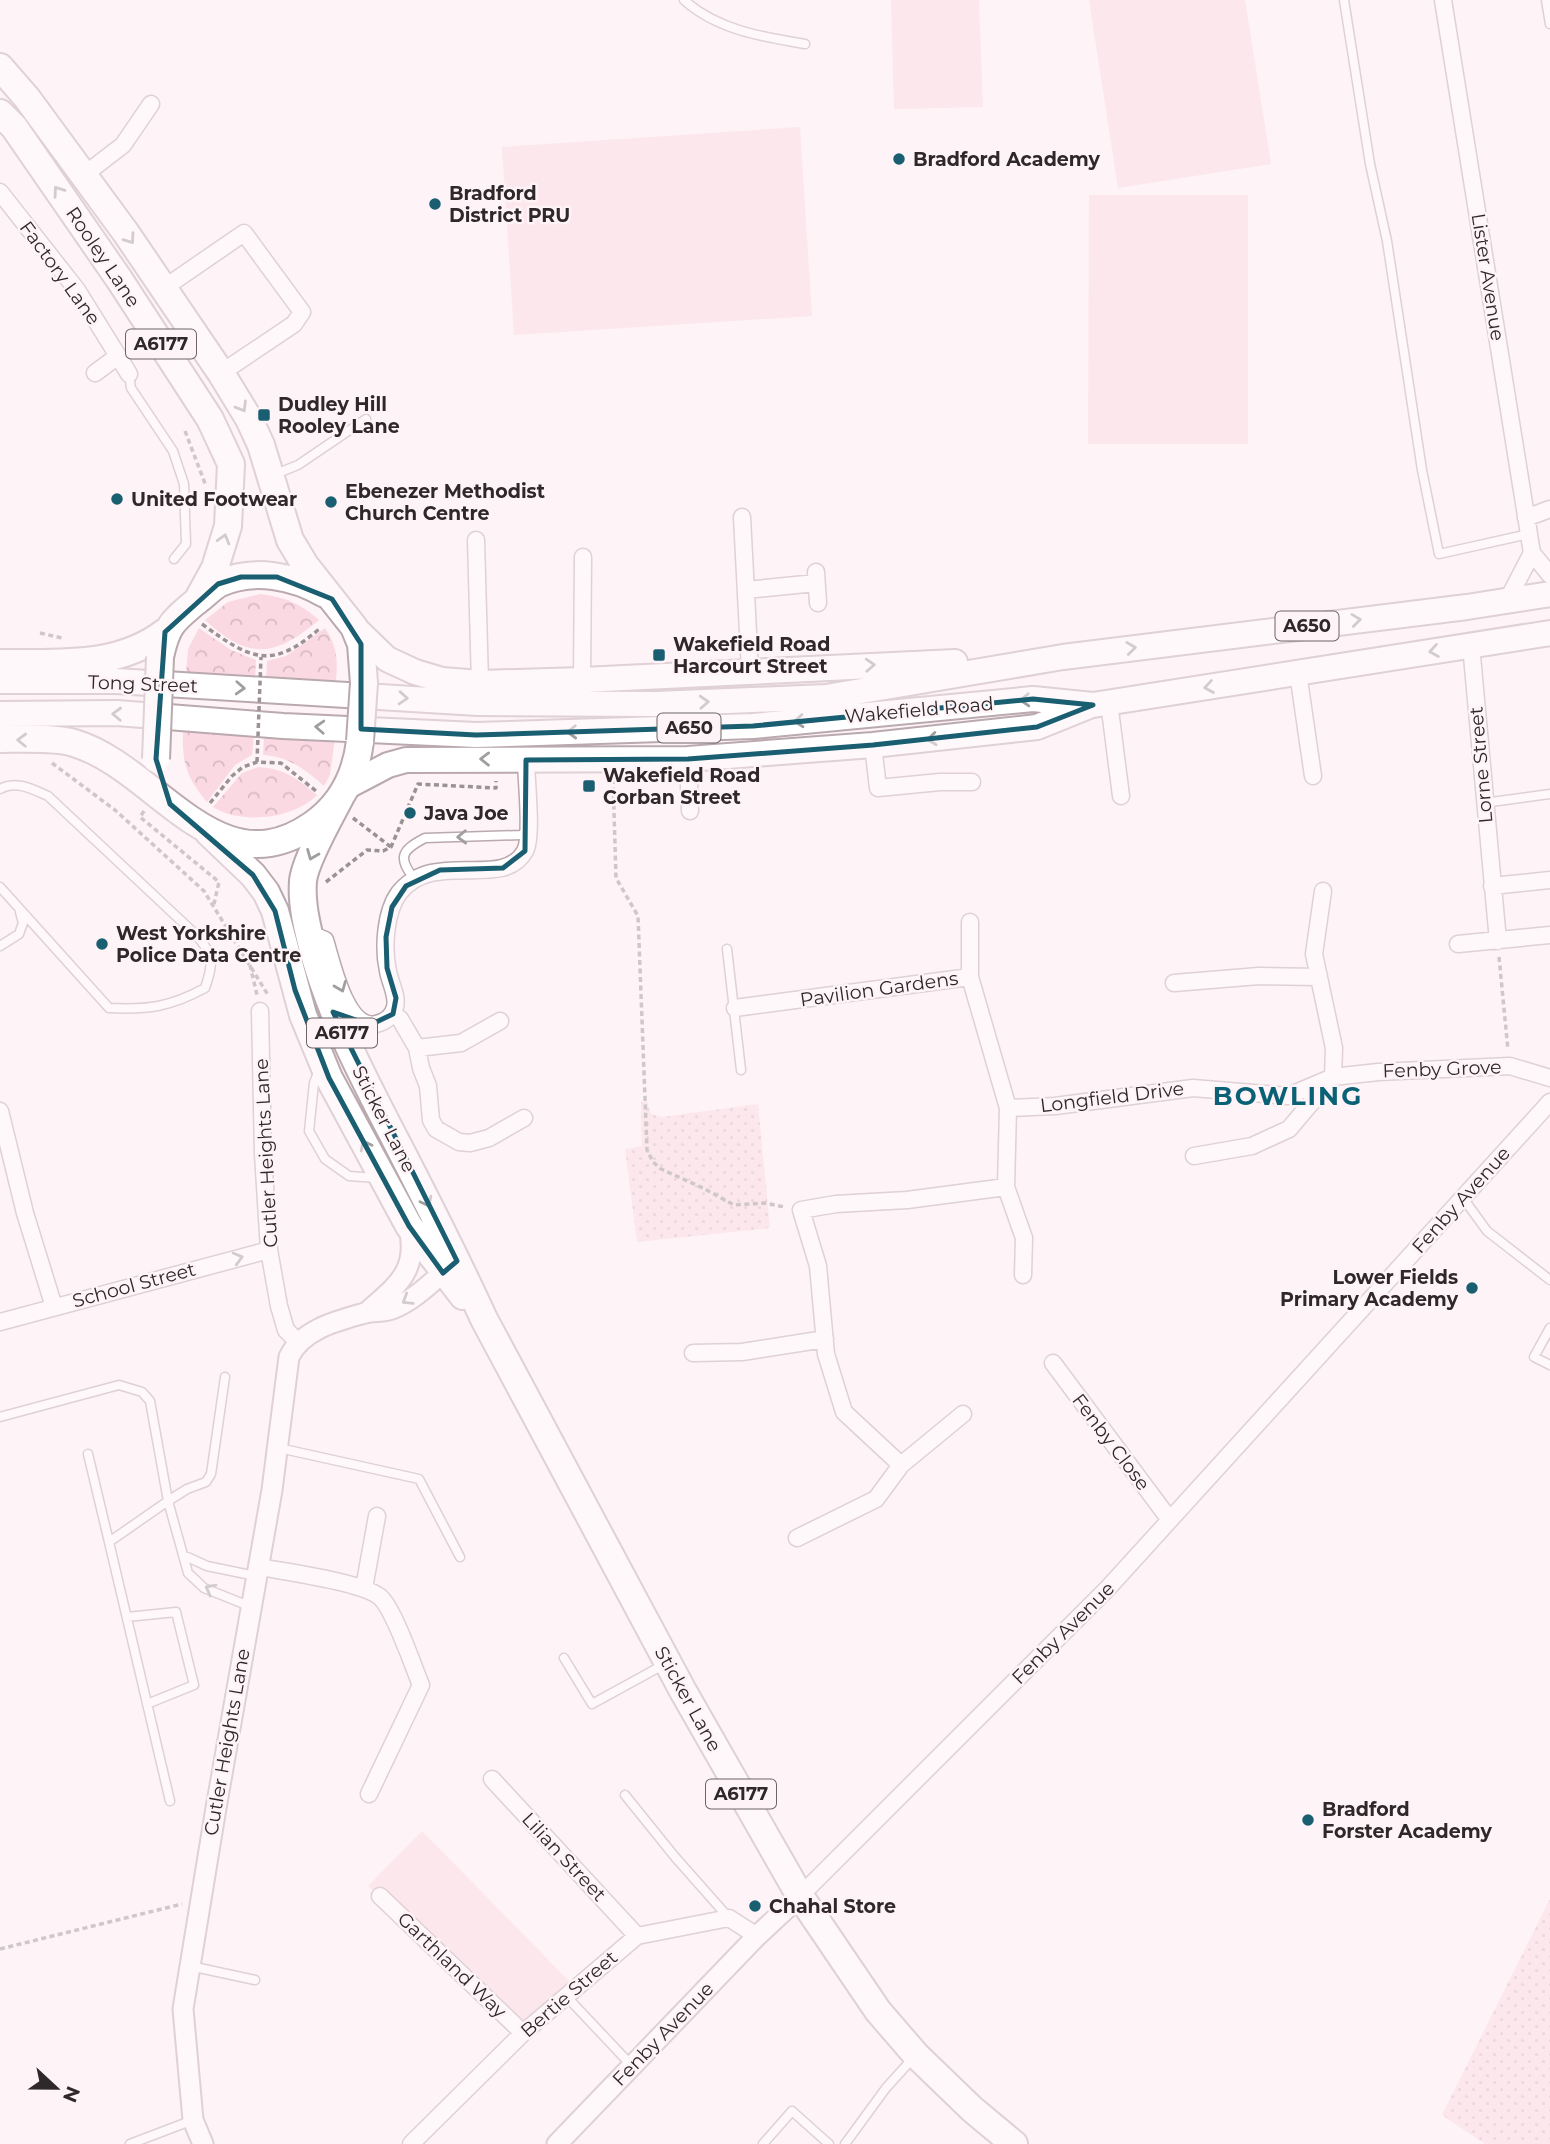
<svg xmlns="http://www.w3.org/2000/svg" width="1550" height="2144" font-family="Montserrat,sans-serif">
<defs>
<pattern id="forest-crowns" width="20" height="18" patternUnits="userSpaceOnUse" patternTransform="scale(1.75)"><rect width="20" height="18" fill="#fad9e3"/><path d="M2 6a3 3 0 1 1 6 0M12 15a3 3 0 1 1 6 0" fill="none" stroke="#d7bac3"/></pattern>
<pattern id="park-dots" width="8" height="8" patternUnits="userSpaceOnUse" patternTransform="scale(1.75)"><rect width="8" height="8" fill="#fad9e3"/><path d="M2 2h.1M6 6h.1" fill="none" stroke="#d7bac3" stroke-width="1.8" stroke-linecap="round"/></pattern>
</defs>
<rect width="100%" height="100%" fill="#fef3f6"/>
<!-- grass -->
<path fill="#fad9e3" d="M891,0H979L983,107L894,109Z
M1089,0H1245L1271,164L1118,188Z
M800,127L812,316L514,335L502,147Z
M1089,195H1248V444H1088Z
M422,1831L576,1988L523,2033L368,1886Z"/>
<!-- forest -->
<path fill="url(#forest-crowns)" d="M260,594C284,597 300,603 319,620C275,657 249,661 205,620L228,602Z
M199,628L231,650L256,660L255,679L186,674L188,649Z
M325,628C337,646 338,660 336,681L266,679L267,661L286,656Z
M183,731L254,734L252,755L235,765L207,802C186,777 182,763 183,731Z
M264,735L335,738L330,775L324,786C306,770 288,756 263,755Z
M258,767C286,769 296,778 317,795C293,819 242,825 213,807L242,773Z"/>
<!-- park -->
<path fill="url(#park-dots)" d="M647,1101L651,1114L662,1117L758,1104L770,1228L637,1242L625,1149L642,1146L641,1102Z
M1550,1899V2144H1485L1442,2115Z"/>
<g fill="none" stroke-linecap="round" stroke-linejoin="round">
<!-- service casing -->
<g stroke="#baa9ae" stroke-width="11">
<path id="service" d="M684,0C717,30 763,37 805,44
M1344,0L1370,164L1387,241L1422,470L1439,554L1529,534
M1546,0L1550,24
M129,374L131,388L173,451L184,484L186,544L174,559
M273,475L298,465L366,419
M0,789C16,780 32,789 48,796L192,931C213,953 215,959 205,988C170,1007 148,1010 109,1008L0,887
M1484,803L1550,794
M415,880C398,858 400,851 425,838L521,835L528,830
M0,946L19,934L23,923L20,912
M727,949L741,1070
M319,1070L314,1083L309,1131L325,1159L349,1176L377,1178
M1463,1198L1487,1231L1550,1280
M1550,1328L1534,1357L1550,1365
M0,1417L119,1385L142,1392L150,1401L168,1501L188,1573L204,1588L249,1606
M279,1448L419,1479L460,1557
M88,1454L109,1542
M183,1555L207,1566L256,1576
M127,1617L176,1612L194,1685L147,1704
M564,1658L592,1704L665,1664
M625,1795L675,1857L729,1918
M170,1801L109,1542L168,1501L187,1489L206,1482L211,1474L225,1377
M190,1966L255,1980
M566,1996L632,2066
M130,2144L193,2120
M763,2144L792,2111L829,2144
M845,2144L886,2088L914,2057"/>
</g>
<!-- minor casing -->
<g stroke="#baa9ae" stroke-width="19">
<path id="minor" d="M1443,0L1532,553L1550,575
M84,175L123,145L151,104
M0,192L77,290L118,356
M164,288L244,233L302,312L294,324L221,373
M95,373L118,356L129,374
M742,517L750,671
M1526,518L1550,509
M476,540L480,683
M816,572L818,603
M746,590L816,583
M1508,599L1532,553
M1471,645L1498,941
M1298,673L1313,776
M582,680L583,557
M1109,702L1121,796
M873,745L878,788L940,782H972
M688,759L690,811
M1492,886L1550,880
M970,922V977
M308,933L325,940C332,962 346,1031 376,1024C385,1022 393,1016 395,1007C398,996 390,983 388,971C383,949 385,912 399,893C435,848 503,891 525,851C533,836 526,780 526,760
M1458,944L1550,935
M1174,983L1259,976L1319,977
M735,1008L970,977L1008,1108
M260,1011L263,1154L269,1250L279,1306L286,1330L298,1342
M393,1014L400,1019L417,1048L421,1068L428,1086L431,1120L436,1129L459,1142L470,1143L489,1138L524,1118
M417,1048L461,1043L500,1021
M0,1111L25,1213L54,1307
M1194,1156L1252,1146L1289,1129L1333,1077L1378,1072L1510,1066L1550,1078
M1006,1187L1024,1238L1023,1275
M0,1322L269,1250
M693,1353L742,1352L825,1339
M1053,1363L1170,1520
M963,1414L901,1465L844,1412L826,1354L818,1266L801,1210L836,1204L907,1200L1006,1187L1008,1108L1055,1106L1193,1088L1288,1096L1333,1077L1334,1048L1314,954L1323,891
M797,1538L876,1499L901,1465
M260,1567C286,1572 362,1582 380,1597C394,1609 413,1666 421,1685L369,1794
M364,1588L377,1516
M492,1779L637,1936
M380,1896L523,2033
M800,1896L1108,1588L1550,1102
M411,2144L523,2033L637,1936L729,1918L757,1936"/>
</g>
<!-- tertiary casing -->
<g stroke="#baa9ae" stroke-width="23">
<path id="tertiary" d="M366,1313C396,1286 419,1272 409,1228
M203,2144L193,2120L183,2009L216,1808L272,1490L289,1357C302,1329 337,1321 365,1313C374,1311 384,1312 392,1309C414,1301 435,1279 453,1264
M557,2144L757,1936L800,1896"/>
</g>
<!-- primary casing -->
<g stroke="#baa9ae" stroke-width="28">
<path id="primary" d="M354,627L387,659L415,672L442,680L480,683L582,680L955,662
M0,681H116L478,703L656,704L826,697L1063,657L1467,607L1550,594
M0,714L117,713L283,726L476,735L753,726L1033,699L1093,705L1550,633
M348,786L388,765L406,760L688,759L873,745L1037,727L1089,706"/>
</g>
<!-- trunk casing -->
<g stroke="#baa9ae" stroke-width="30">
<path id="trunk" d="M0,67L27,98L126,233L221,373L249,419L261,445L290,540L305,565L354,627L361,644L364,683
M0,113L14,127L119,279L210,419L231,464L228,526L215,568L197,601
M160,657C167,624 173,621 198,600C205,595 212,587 220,583C254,568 294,576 325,594
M0,663C57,662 117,669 165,632
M0,739C19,739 57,737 74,743C156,767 217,891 312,825C341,805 356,775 360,741
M342,794C332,814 305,860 303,881C301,905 308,931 314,954C333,1021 365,1081 397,1143C427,1201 457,1260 484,1319L683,1691L800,1896L878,2011L916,2055L972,2109L1014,2144
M208,832L253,875L266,892L275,911L303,1015L329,1078L409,1226L463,1296"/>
</g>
<!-- path -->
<path stroke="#9a9294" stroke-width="3.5" stroke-dasharray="5 3.5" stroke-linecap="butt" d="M185,431L206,486
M202,624C250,659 271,671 319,629
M40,633L62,638
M52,763L115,810L204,891L268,995
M613,779L616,878L638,916L647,1150L653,1162L661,1169L703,1188L734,1205L764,1203L785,1207
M210,803L232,776L243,767L257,762L281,763L316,791
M144,811L140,817L219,882L214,904
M353,818L391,847
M326,882L367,850L383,851L391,847L418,784L496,788V781
M1499,957L1508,1050
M250,965L257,995
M0,1949L182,1904"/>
<!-- service -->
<use href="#service" stroke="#fff" stroke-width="8"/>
<!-- minor -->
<use href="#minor" stroke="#fff" stroke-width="16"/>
<!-- tertiary -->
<use href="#tertiary" stroke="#fff" stroke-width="19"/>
<!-- primary -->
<use href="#primary" stroke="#fff" stroke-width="24"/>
<!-- trunk -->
<use href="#trunk" stroke="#fff" stroke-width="26"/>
<!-- trunk-bridge casing -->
<g stroke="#baa9ae" stroke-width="30" stroke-linecap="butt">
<path id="trunk-bridge" d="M360,741L364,683
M156,759L160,657"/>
</g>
<!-- path-bridge -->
<path stroke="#9a9294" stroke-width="3.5" stroke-dasharray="5 3.5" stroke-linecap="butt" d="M257,762L261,657"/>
<!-- trunk-bridge -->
<use href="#trunk-bridge" stroke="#fff" stroke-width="26"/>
</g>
<!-- one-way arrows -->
<defs><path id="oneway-chevron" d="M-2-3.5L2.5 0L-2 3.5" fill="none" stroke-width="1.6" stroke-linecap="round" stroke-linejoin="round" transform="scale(1.75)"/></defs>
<g stroke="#a19e9f">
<use href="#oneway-chevron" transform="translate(58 191) rotate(-125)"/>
<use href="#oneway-chevron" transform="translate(130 239) rotate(55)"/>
<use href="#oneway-chevron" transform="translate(242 407) rotate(59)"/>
<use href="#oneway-chevron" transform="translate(224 539) rotate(-74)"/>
<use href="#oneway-chevron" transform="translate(1356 620) rotate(-7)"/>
<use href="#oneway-chevron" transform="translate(1131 648) rotate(-7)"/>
<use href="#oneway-chevron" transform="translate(1434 651) rotate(171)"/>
<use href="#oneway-chevron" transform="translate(870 665) rotate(-3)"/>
<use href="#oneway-chevron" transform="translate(1209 687) rotate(171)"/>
<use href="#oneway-chevron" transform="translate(240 688) rotate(3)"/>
<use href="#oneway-chevron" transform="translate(403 698) rotate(4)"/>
<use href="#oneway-chevron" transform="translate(1025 700) rotate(177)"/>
<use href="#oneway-chevron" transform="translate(704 702) rotate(-3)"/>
<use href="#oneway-chevron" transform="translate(117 714) rotate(-178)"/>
<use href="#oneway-chevron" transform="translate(799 721) rotate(175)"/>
<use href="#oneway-chevron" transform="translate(320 727) rotate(-177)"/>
<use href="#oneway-chevron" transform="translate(572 732) rotate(178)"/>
<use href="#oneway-chevron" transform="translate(932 739) rotate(174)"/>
<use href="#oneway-chevron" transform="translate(22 740) rotate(-178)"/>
<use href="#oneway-chevron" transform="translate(485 759) rotate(-179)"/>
<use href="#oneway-chevron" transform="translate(462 837) rotate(178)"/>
<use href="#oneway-chevron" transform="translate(312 855) rotate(112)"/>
<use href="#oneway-chevron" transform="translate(341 987) rotate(68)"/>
<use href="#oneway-chevron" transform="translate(365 1145) rotate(-118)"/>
<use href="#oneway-chevron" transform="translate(427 1202) rotate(63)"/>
<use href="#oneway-chevron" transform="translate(238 1258) rotate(-15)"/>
<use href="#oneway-chevron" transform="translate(407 1300) rotate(148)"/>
<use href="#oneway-chevron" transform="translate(210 1589) rotate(-152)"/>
</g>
<!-- marked area -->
<path d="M0 0H1550V2144H0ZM241,577H277L332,599L361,644V729L476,735L753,726L1033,699L1093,705L1037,727L873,745L688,759L526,760L525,851L503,868L440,870L406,886L392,907L386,937L387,968L396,998L393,1014L370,1025L333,1012L457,1261L443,1273L409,1226L329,1078L295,990L275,911L253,875L170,804L156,759L165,632L218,584Z" fill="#fef3f6" fill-opacity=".55" fill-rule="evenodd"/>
<path fill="none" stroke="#1a5e71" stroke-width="5" stroke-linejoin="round" d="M241,577H277L332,599L361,644V729L476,735L753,726L1033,699L1093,705L1037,727L873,745L688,759L526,760L525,851L503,868L440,870L406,886L392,907L386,937L387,968L396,998L393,1014L370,1025L333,1012L457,1261L443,1273L409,1226L329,1078L295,990L275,911L253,875L170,804L156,759L165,632L218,584Z"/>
<!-- markers -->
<g fill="#1a5e71" stroke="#fef3f6" stroke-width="2.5">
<circle cx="899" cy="159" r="7"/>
<circle cx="435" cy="204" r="7"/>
<rect x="257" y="408" width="14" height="14" rx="3.5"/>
<circle cx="117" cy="499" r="7"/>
<circle cx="331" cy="502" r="7"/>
<rect x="652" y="648" width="14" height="14" rx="3.5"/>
<rect x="582" y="779" width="14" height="14" rx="3.5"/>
<circle cx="410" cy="813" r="7"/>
<circle cx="102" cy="944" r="7"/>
<circle cx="1472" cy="1288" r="7"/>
<circle cx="1308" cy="1820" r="7"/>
<circle cx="755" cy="1906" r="7"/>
</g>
<g text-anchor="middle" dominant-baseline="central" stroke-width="5" stroke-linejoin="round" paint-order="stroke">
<!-- shield labels -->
<g fill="#fef3f6" stroke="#6c6567" stroke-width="2">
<rect x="126" y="329.5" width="70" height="29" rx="5"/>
<rect x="1275.5" y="611.5" width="63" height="29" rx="5"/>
<rect x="657.5" y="713.5" width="63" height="29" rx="5"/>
<rect x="307" y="1018.5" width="70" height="29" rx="5"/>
<rect x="706" y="1779.5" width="70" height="29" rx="5"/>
</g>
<g font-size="18" font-weight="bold" fill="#2e282a">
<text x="161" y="344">A6177</text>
<text x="1307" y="626">A650</text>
<text x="689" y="728">A650</text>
<text x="342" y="1033">A6177</text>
<text x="741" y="1794">A6177</text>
</g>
<!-- poi labels -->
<g font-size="19" font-weight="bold" fill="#2e282a" stroke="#fef3f6" text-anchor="start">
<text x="913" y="159">Bradford Academy</text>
<text x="449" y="193">Bradford<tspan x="449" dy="22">District PRU</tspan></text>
<text x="278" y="404">Dudley Hill<tspan x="278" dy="22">Rooley Lane</tspan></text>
<text x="345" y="491">Ebenezer Methodist<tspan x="345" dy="22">Church Centre</tspan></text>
<text x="131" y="499">United Footwear</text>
<text x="673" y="644">Wakefield Road<tspan x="673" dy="22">Harcourt Street</tspan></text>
<text x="603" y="775">Wakefield Road<tspan x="603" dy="22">Corban Street</tspan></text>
<text x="424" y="813">Java Joe</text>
<text x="116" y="933">West Yorkshire<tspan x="116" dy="22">Police Data Centre</tspan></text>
<text x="1458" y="1277" text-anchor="end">Lower Fields<tspan x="1458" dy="22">Primary Academy</tspan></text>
<text x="1322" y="1809">Bradford<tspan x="1322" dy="22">Forster Academy</tspan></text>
<text x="769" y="1906">Chahal Store</text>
</g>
<!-- street labels -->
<g font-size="19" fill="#2e282a" stroke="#fef3f6">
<text transform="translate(103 257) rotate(56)">Rooley Lane</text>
<text transform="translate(60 273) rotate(54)">Factory Lane</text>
<text transform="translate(1488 277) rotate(81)">Lister Avenue</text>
<text transform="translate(143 684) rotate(2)">Tong Street</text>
<text transform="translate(919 710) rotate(-5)">Wakefield Road</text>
<text transform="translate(1481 765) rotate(-95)">Lorne Street</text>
<text transform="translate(879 989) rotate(-8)">Pavilion Gardens</text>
<text transform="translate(1442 1069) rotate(-2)">Fenby Grove</text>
<text transform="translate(1112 1097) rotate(-7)">Longfield Drive</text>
<text transform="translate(384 1119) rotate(63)">Sticker Lane</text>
<text transform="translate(266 1153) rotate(-93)">Cutler Heights Lane</text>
<text transform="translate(1461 1200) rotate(-48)">Fenby Avenue</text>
<text transform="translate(134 1285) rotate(-15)">School Street</text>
<text transform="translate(1111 1442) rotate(53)">Fenby Close</text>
<text transform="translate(1063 1633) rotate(-45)">Fenby Avenue</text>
<text transform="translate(688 1699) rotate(61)">Sticker Lane</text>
<text transform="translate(227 1742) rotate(-80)">Cutler Heights Lane</text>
<text transform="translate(564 1857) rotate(47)">Lilian Street</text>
<text transform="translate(452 1965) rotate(44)">Garthland Way</text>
<text transform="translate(569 1994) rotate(-41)">Bertie Street</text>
<text transform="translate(663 2034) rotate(-46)">Fenby Avenue</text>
</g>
<!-- district labels -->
<g font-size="26" font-weight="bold" letter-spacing="2" fill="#0a6176" stroke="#fef3f6">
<text x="1288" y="1096">BOWLING</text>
</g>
</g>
<!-- north arrow -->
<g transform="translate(56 2088) rotate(112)" stroke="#fef3f6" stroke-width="5" paint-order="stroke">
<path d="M0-5L12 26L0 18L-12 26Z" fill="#2e282a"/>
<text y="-10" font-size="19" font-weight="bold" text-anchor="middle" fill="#2e282a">N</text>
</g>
</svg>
